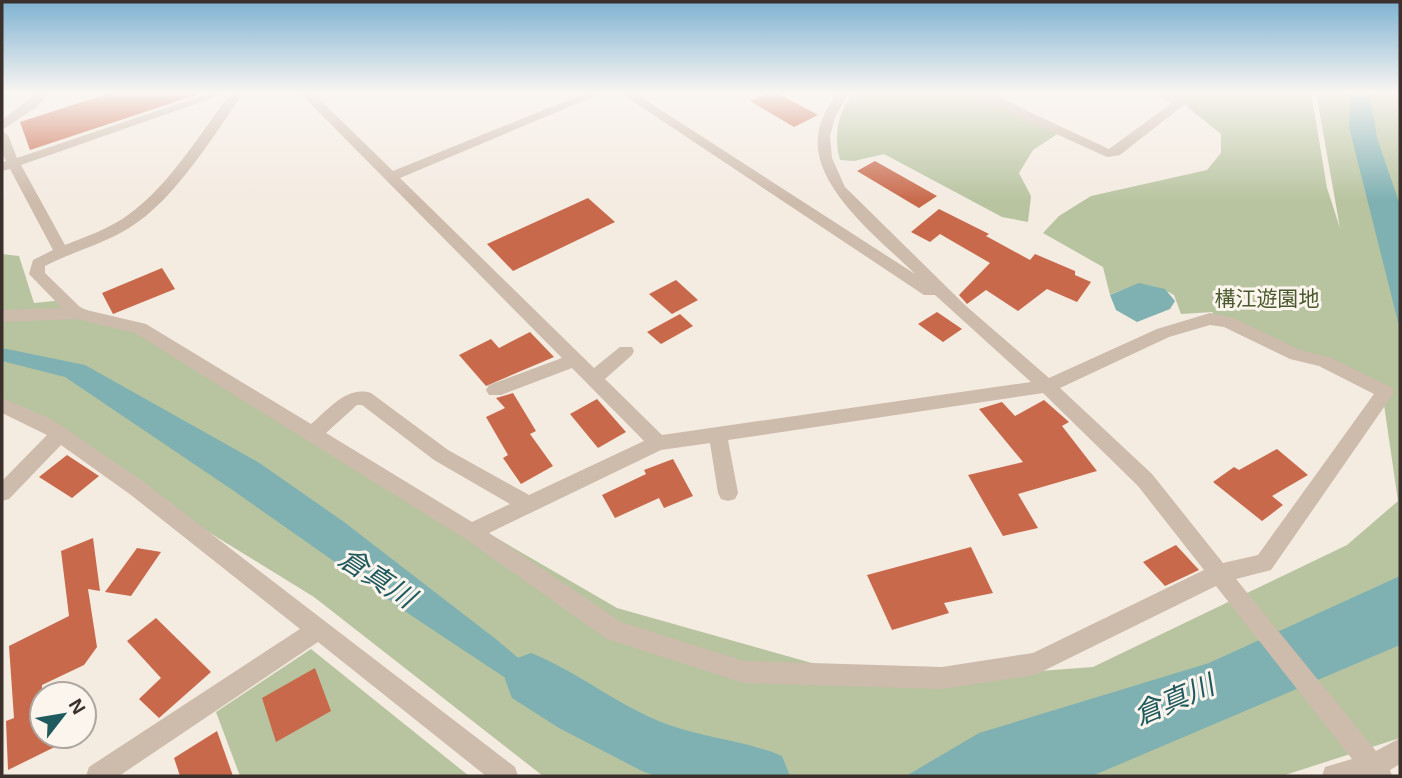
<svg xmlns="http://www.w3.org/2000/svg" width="1402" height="778" font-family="Helvetica,'Noto Sans JP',sans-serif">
<rect width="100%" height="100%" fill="#f4ebe1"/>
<!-- green -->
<path fill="#b8c4a0" d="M855,92H992L1062,131L1033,150L1019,173L1031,196L1028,222L1002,217L884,154L854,161L840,160C833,136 838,110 855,92Z
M1162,92H1311L1327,188L1340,228L1316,92H1400V738L1282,776H543L314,597L2,405V254L19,256L34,303L64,300L159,342L617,608L883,683L1093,667L1347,545L1398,501L1381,384L1210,319L1213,312L1181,314L1174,295C1148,281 1136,284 1110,295L1103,267L1043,233L1059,216L1091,196L1207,170L1221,153V134L1180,101Z
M311,649L469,776H240L216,712Z"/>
<!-- water -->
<path fill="#7fb0b2" d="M1351,92H1370L1377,138L1400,205V330L1349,127Z
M1139,283L1165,289L1175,301L1170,309L1137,322L1116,310L1110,295Z
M2,348L85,365L258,462L344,522L497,640L578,709L575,724L412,616L231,489L65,377L2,361Z
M1400,576V645L1092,776H906L979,733L1209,663Z"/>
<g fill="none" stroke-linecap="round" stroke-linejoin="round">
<!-- river -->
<path fill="#7fb0b2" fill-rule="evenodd" d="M531,653C579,672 619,707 669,725C706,738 746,741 782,756L790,776H655L642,771L559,728L512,698L505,679L512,660Z"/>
</g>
<!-- building -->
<path fill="#c8694b" d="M113,92H195L196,95L30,150L20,122Z
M770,92H775L818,115L794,127L750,101Z
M875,161L937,196L919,208L857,171Z
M588,198L615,222L513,271L487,244Z
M939,209L989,234L986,236L1030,260L1035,254L1075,271V275L1091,282L1077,302L1047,289L1018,311L986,290L967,304L959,295L990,263L940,234L930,242L911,232Z
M162,268L175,289L113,314L102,293Z
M676,280L698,300L672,314L649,294Z
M937,312L962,329L943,342L918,324Z
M680,314L693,326L661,344L647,332Z
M530,332L554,357L486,386L459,355L491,339L499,348Z
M513,393L536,431L530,434L553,466L521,484L503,458L508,455L486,417L505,408L496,398Z
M597,399L626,432L598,448L570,414Z
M1044,400L1069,422L1062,426L1097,471L1018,494L1038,528L1003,536L968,475L1023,462L979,409L1002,402L1015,416Z
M1277,449L1308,475L1272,496L1283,505L1262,521L1213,482L1234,467L1239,470Z
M67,455L99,476L72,498L39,477Z
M673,459L693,496L664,508L659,498L615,518L602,495L646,474L644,470Z
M93,538L100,591L88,589L97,647L84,665L42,685V736H77L8,770L6,721L14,718L9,646L69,616L61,551Z
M1176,545L1199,570L1165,586L1143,562Z
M971,547L993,593L944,603L949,613L892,630L867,575Z
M137,548L161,552L131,596L105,592Z
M156,618L211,672L159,718L139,699L161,678L127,641Z
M315,668L331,711L276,742L262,698Z
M217,731L233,776H180L174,758Z"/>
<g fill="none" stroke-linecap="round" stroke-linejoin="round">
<!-- minor -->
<path fill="#cdbbac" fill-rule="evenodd" d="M38,92H50L37,107L2,130V120Z
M213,92H230L21,165L65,245C87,236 109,229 128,215C171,184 200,133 232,92H244C213,136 175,200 129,228C103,244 72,252 45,266V273L82,309L146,324L311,424C328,410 347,385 371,393L448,450L529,495L644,441L572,368L501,395H489L486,390L489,385L562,358L299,92H312L393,171L588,92H604L400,178L594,368L620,347H632L634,351L632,355L605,379L662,435L1031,382L935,295H924L619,92H633L915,274C881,240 812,188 818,136C819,120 829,106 837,92H849L835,117L830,136L832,158L845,187L966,306L1049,378L1157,329L1210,313L1234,318L1300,350L1329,357L1391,387L1394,392L1391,397L1271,570L1236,579L1376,751L1400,738V764L1390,770L1392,776H1322L1325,767L1352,759L1216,586L1035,675L942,689L744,683L607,639L464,538L135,333L77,319L2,322V310L62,308L29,274L33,260L53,250L10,169L2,171V163L6,161L2,152V131L8,135L17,158ZM1210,325L1224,327L1290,359L1319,366L1374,394L1258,555L1223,563L1152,474L1060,388L1169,337ZM1043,393L1138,486L1204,570L1033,653L942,667L744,661L621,622L489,533L661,450L710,443L718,493L721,499L728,501L735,499L738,493L728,440ZM357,405H362L434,460L510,504L472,522L326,433Z
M964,92H1003L997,97L1109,149L1172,103L1153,92H1168L1186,103L1120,155L1107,157Z
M2,398L53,420L145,483L515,767L518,776H486L318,642L119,776H86L89,767L300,629L131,495L61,445L9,499L2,501V481L47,435L2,413Z"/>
</g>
<!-- sky -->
<linearGradient id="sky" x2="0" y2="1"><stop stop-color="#7eb2d2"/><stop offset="0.46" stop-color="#faf6f2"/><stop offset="1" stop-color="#faf6f2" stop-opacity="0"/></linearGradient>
<rect width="1402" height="201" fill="url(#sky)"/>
<g text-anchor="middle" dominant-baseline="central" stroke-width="6" stroke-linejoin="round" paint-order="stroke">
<!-- park labels -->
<g font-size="21" fill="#4a5a2e" stroke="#fbf5ee">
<text x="1267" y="298">構江遊園地</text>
</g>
<!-- near-water labels -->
<g font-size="28" font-style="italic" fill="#1f5a5e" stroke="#fbf5ee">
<text transform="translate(377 578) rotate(33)">倉真川</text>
<text transform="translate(1174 700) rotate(-23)">倉真川</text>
</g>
</g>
<!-- border -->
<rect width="1402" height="778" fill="none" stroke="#3b302b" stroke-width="7"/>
<!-- north arrow -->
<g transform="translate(63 715) rotate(59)"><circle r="33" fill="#fbf5ee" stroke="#aea6a0" stroke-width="2"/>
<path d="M0-5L12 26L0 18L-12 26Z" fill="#1f5a5e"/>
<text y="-10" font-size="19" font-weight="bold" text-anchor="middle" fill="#3b302b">N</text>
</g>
</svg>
